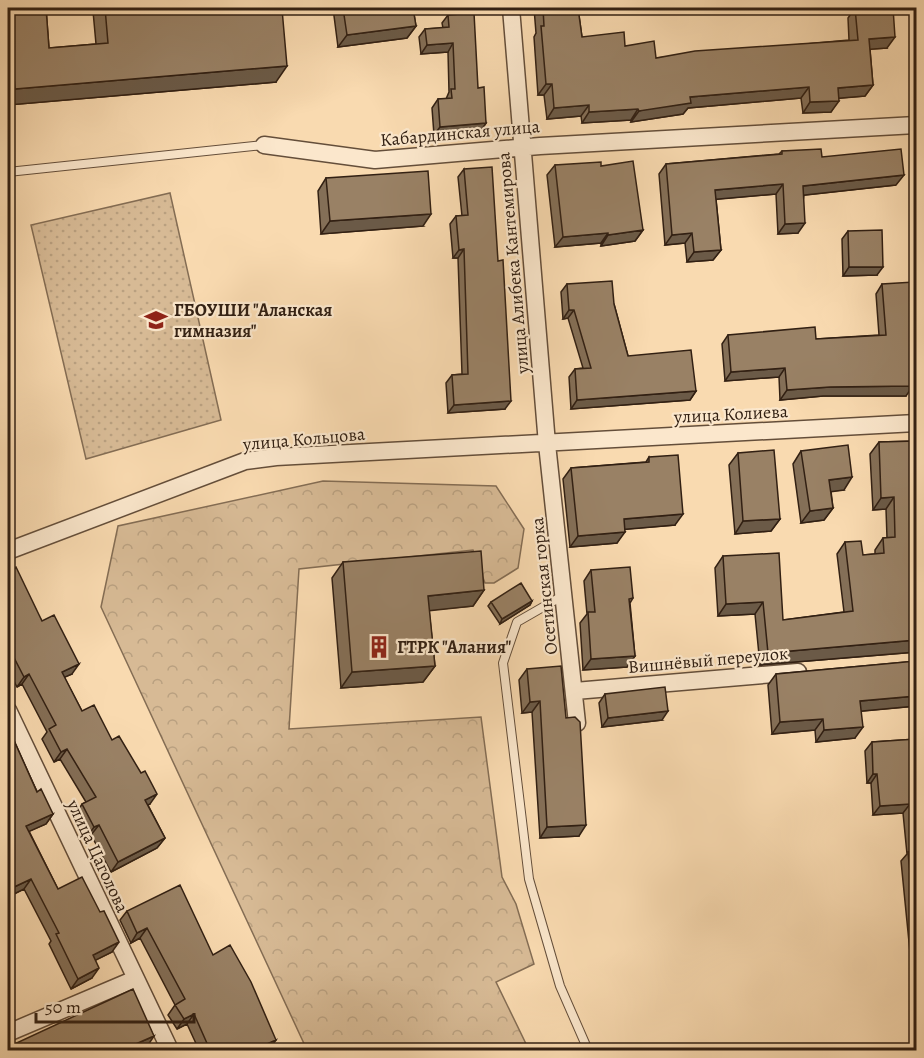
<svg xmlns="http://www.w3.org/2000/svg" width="924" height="1058" font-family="Alegreya,serif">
<defs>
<pattern id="grass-dots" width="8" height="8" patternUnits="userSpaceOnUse" patternTransform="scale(1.5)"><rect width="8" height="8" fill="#d7ba95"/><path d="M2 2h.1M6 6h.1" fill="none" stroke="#b9a080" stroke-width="1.8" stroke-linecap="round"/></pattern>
<pattern id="forest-crowns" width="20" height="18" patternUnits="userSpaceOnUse" patternTransform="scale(1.5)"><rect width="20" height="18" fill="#d7ba95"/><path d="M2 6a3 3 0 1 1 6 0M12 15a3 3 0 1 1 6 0" fill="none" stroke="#b9a080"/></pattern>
</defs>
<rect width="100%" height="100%" fill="#f9dab0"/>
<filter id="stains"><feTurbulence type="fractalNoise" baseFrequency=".00333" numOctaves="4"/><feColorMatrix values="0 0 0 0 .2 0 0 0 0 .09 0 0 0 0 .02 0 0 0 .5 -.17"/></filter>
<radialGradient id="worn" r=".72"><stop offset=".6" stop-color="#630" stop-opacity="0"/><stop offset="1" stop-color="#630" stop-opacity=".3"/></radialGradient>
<!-- grass -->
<path fill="url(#grass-dots)" stroke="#846d54" stroke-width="1.5" d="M170,193L221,420L86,459L31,225Z"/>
<!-- forest -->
<path fill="url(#forest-crowns)" stroke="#846d54" stroke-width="1.5" d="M323,481L496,486L524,529L518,568L494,583H485L473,550L299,569L289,729L481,717L502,877L516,904L534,964L496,982L529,1050H307L101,607L118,526Z"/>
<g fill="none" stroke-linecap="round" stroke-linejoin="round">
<!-- lane casing -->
<g stroke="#644e3a" stroke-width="10">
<path id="lane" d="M8,172L264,145
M564,595L517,622L503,663L529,879L560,986L588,1050"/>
</g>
<!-- street casing -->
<g stroke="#644e3a" stroke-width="19">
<path id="street" d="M511,8L547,444L577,723
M264,145L375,160L540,146L916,125
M8,551L245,461L276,457L916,423
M575,691L798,672
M8,710L170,1050
M8,1033L135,979"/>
</g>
<!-- lane -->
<use href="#lane" stroke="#fbe7cc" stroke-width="8"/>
<!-- street -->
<use href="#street" stroke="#fbe7cc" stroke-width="16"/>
</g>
<!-- wall -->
<path fill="#846f57" stroke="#322013" stroke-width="1.5" d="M8,8H46L49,48L96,44L93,11L96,8H246V12L276,82L8,105Z
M333,8H413L416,26L407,38L338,47Z
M534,8H578L582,37L625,46L656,58L849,40L848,18L855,8L887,48L870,49L873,85L865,96L839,98L831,112L803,113L801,98L688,108L683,114L631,122V120L582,123L581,116L547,119L544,95H538L534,37L536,33Z
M448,15L478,88L486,123L480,132L434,135L432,108L438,99H446L449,92L448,52L421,54L419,37L425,29L443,28L442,23Z
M782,151L822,157L896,185L804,195L798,233L778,234L776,194L716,199L721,250L713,260L687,262L685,243L665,245L659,174L666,164L779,154Z
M555,165L601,166L643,230L635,241L601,246V243L555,247L547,175Z
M464,169L505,409L448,413L446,383L452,375L462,374L458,258H453L450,224L456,216H462L458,177Z
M326,178L423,226L321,234L318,191Z
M848,231L877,275L843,276L842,239Z
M567,284L614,304L628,356L696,391L690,400L571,409L569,377L575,369L583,368L568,318L563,319L561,292Z
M882,284L916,307V357L914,361H912L906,396H823L780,400L779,377L725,381L722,344L728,335L816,339L879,335L876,294Z
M916,441V652L760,665L755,614L718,616L715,568L723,556L783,620L844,612L837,554L845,542L863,555L875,554V550L883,538H887L886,509L873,510L870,454L879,442Z
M801,451L844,490L831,491L833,508L824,520L801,523L793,464Z
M738,453L780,519L771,531L735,534L729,465Z
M649,457L675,525L625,529L617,543L570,547L563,479L571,468L646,462Z
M343,562L484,590L473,606L429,610L435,666L423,682L341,688L332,578Z
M591,570L633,598L630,603L635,656L627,667L583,670L580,623L587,614L584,581Z
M8,571L42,621L72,674L64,677L82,711L112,740L150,804L148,805L165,838L157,848L111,872L91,835L87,837L75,815L82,804L86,802L60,759L54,762L42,739L47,732L22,684L17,687L8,670Z
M532,601L530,605L500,624L488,606L491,602Z
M916,661V706L861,711L855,738L816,742L815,730L772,734L768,685L776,674Z
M527,669L566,718L579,836L540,838L532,712L522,713L519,680Z
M605,694L662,720L602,727L599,703Z
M8,727L37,792L53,814L46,824L29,831L58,889L112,952L95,960L92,978L71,989L49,944L51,941L24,889L8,897Z
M916,739V1013L901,861L907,854L903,813L873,815L871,783H867L865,751L872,742Z
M127,911L213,955L269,1050H199L187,1024L177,1029L168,1015L175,1005L140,938L131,943L120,920Z"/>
<!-- shaded-wall -->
<path fill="#6b5a47" stroke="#322013" stroke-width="1.5" d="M416,26L407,38L338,47L347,35Z
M895,37L887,48L861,50L869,39Z
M453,43L448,52L421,54L427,45Z
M287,66L276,82L8,105V100L15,89Z
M546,84H552L544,95H538Z
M873,85L865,96L830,99L838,88Z
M809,87L801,98L688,108L683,114L631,122L639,111L690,97Z
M839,101L831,112L803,113L810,102Z
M589,105L581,116L547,119L554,108Z
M638,109L631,120L582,123L589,112Z
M486,123L480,132L434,135L440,127Z
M904,175L896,185L796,196L803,186Z
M783,184L776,194L708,200L715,190Z
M431,214L423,226L321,234L330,221Z
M805,223L798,233L778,234L785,224Z
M643,230L635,241L601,246L608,235Z
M608,233L601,243L555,247L563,237Z
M692,233L685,243L665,245L672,235Z
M464,249L458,258H453L459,250Z
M721,250L713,260L687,262L694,252Z
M849,267H883L877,275L843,276Z
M569,310H574L568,318L563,319Z
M912,352H916V357L914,361H905Z
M785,368L779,377L725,381L731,372Z
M913,386L906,396H823L780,400L787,390L830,387Z
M696,391L690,400L571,409L577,400Z
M511,401L505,409L448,413L454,405Z
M852,477L844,490L821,493L829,480Z
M894,497L886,509L873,510L881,498Z
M833,508L824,520L801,523L810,511Z
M683,514L675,525L617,530L624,519Z
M780,519L771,531L735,534L743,521Z
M625,532L617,543L570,547L578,536Z
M484,590L473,606L417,612L428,596Z
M532,601L530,605L500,624L502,619Z
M763,602L755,614L718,616L726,604Z
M916,640V652L760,665L768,653Z
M635,656L627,667L583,670L591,659Z
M79,664L72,674L54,682L62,672Z
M435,666L423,682L341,688L352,672Z
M29,674L22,684L17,687L24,677Z
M916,696V706L852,712L860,701Z
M540,701L532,712L522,713L530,702Z
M668,711L662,720L602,727L608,718Z
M823,719L815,730L772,734L780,722Z
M863,727L855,738L816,742L824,730Z
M67,749L60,759L54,762L61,752Z
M873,774H877L871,783H867Z
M157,794L150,804L138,810L145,800Z
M910,804L903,813L873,815L880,806Z
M53,814L46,824L19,836L26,826Z
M99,825L91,835L87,837L94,827Z
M586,825L579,836L540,838L547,827Z
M165,838L157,848L111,872L118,862Z
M31,879L24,889L8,897V894L12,888Z
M147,928L140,938L131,943L137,933Z
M119,942L112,952L86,965L93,955Z
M99,968L92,978L71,989L78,979Z
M194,1014L187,1024L177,1029L184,1019Z
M154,1036L146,1048L140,1050H122Z
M276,1040L269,1050H253Z"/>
<!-- building -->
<path fill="#998165" stroke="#322013" stroke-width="1.5" d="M8,8H46L49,48L108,43L105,8H246V12L282,9L287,66L15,89Z
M343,8H413L416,26L347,35Z
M543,8H578L582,37L624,32L625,46L654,41L656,58L695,51L858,40L855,8H893L895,37L869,39L873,85L838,88L839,101L810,102L809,87L690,97L691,103L639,111L638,109L589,112V105L554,108L552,84H546L541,26H544Z
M474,13L478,88L484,87L486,123L440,127L438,99L452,98L451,89H455L453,43L427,45L425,29L449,27L448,15Z
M821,149L822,157L901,149L904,175L803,186L805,223L785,224L783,184L715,190L721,250L694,252L692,233L672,235L666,164L782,154V151Z
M633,161L643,230L608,235V233L563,237L555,165L601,162V166Z
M492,167L498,261L503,260L511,401L454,405L452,375L468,374L464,249L459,250L456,216L468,215L464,169Z
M428,171L431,214L330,221L326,178Z
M882,230L883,267H849L848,231Z
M612,281L614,304L628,356L691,350L696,391L577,400L575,369L591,368L574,310H569L567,284Z
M914,282L916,307V352H912L913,386L830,387L787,390L785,368L731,372L728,335L815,327L816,339L886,335L882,284Z
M916,441V640L768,653L763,602L726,604L723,556L779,553L783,620L853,611L845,542L861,541L863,555L884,553L883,538L895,537L894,497L881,498L879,442Z
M848,445L852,477L829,480L833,508L810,511L801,451Z
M774,450L780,519L743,521L738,453Z
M678,455L683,514L624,519L625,532L578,536L571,468L649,462V457Z
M481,551L484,590L428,596L435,666L352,672L343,562Z
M16,567L42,621L54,615L79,664L62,672L82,711L94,705L112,740L119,736L141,773L145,771L157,794L145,800L165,838L118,862L99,825L94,827L82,804L96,797L67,749L61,752L49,729L56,725L29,674L24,677L8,646V571Z
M630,567L633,598L629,599L635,656L591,659L588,612H595L591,570Z
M521,583L532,601L502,619L491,602Z
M916,661V696L860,701L863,727L824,730L823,719L780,722L776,674Z
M561,666L566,718L575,717L580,722L586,825L547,827L540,701L530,702L527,669Z
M665,687L668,711L608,718L605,694Z
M8,727L37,792L41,789L53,814L26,826L58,889L82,877L100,912L104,911L119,942L93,955L99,968L78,979L56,934L59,933L31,879L12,888L8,879V871L10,870L8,866Z
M916,739V939L908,852L914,851L910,804L880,806L877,774H873L872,742Z
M180,885L213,955L230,945L251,982L276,1040L253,1050H243L242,1048L235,1050H210L194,1014L184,1019L175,1005L185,999L147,928L137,933L127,911Z
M133,989L154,1036L122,1050H8V1047Z"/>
<!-- icons -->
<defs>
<g id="school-bare" transform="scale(1.8)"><path d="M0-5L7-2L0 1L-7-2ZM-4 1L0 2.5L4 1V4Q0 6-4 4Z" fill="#8f2418" stroke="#fbe7cc" stroke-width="2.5" paint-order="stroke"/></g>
<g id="building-bare" transform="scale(1.8)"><path d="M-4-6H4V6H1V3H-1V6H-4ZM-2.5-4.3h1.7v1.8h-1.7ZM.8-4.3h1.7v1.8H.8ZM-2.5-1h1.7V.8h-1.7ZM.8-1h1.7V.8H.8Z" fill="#8f2418" stroke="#fbe7cc" stroke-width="2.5" paint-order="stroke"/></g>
</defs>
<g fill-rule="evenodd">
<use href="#school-bare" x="156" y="320"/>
<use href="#building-bare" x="379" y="647"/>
</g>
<g text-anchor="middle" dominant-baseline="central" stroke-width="4.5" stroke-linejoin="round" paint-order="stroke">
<!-- street labels -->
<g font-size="18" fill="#322013" stroke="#fbe7cc">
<text transform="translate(460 133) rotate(-5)">Кабардинская улица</text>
<text transform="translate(513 263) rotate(-95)">улица Алибека Кантемирова</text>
<text transform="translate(731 414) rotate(-3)">улица Колиева</text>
<text transform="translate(304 439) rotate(-5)">улица Кольцова</text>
<text transform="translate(544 586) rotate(-96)">Осетинская горка</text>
<text transform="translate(708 660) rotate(-5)">Вишнёвый переулок</text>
<text transform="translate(98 856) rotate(65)">улица Цаголова</text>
</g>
<!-- poi labels -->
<g font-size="18" font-weight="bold" fill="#322013" stroke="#fbe7cc" text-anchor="start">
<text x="174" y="310">ГБОУШИ "Аланская<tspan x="174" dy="21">гимназия"</tspan></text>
<text x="397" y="647">ГТРК "Алания"</text>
</g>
</g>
<!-- margin -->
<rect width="924" height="1058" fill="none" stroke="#f9dab0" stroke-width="30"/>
<rect x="9" y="9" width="906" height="1040" fill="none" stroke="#322013" stroke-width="3"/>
<rect x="15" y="15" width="894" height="1028" fill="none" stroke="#322013" stroke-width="1.5"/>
<!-- scale -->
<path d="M36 1013v9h158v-9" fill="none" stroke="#322013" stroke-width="3"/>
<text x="45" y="1013" font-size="18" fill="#322013" stroke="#fbe7cc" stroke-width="4.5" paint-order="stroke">50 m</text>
<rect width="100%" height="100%" filter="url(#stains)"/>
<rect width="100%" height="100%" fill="url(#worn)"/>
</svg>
